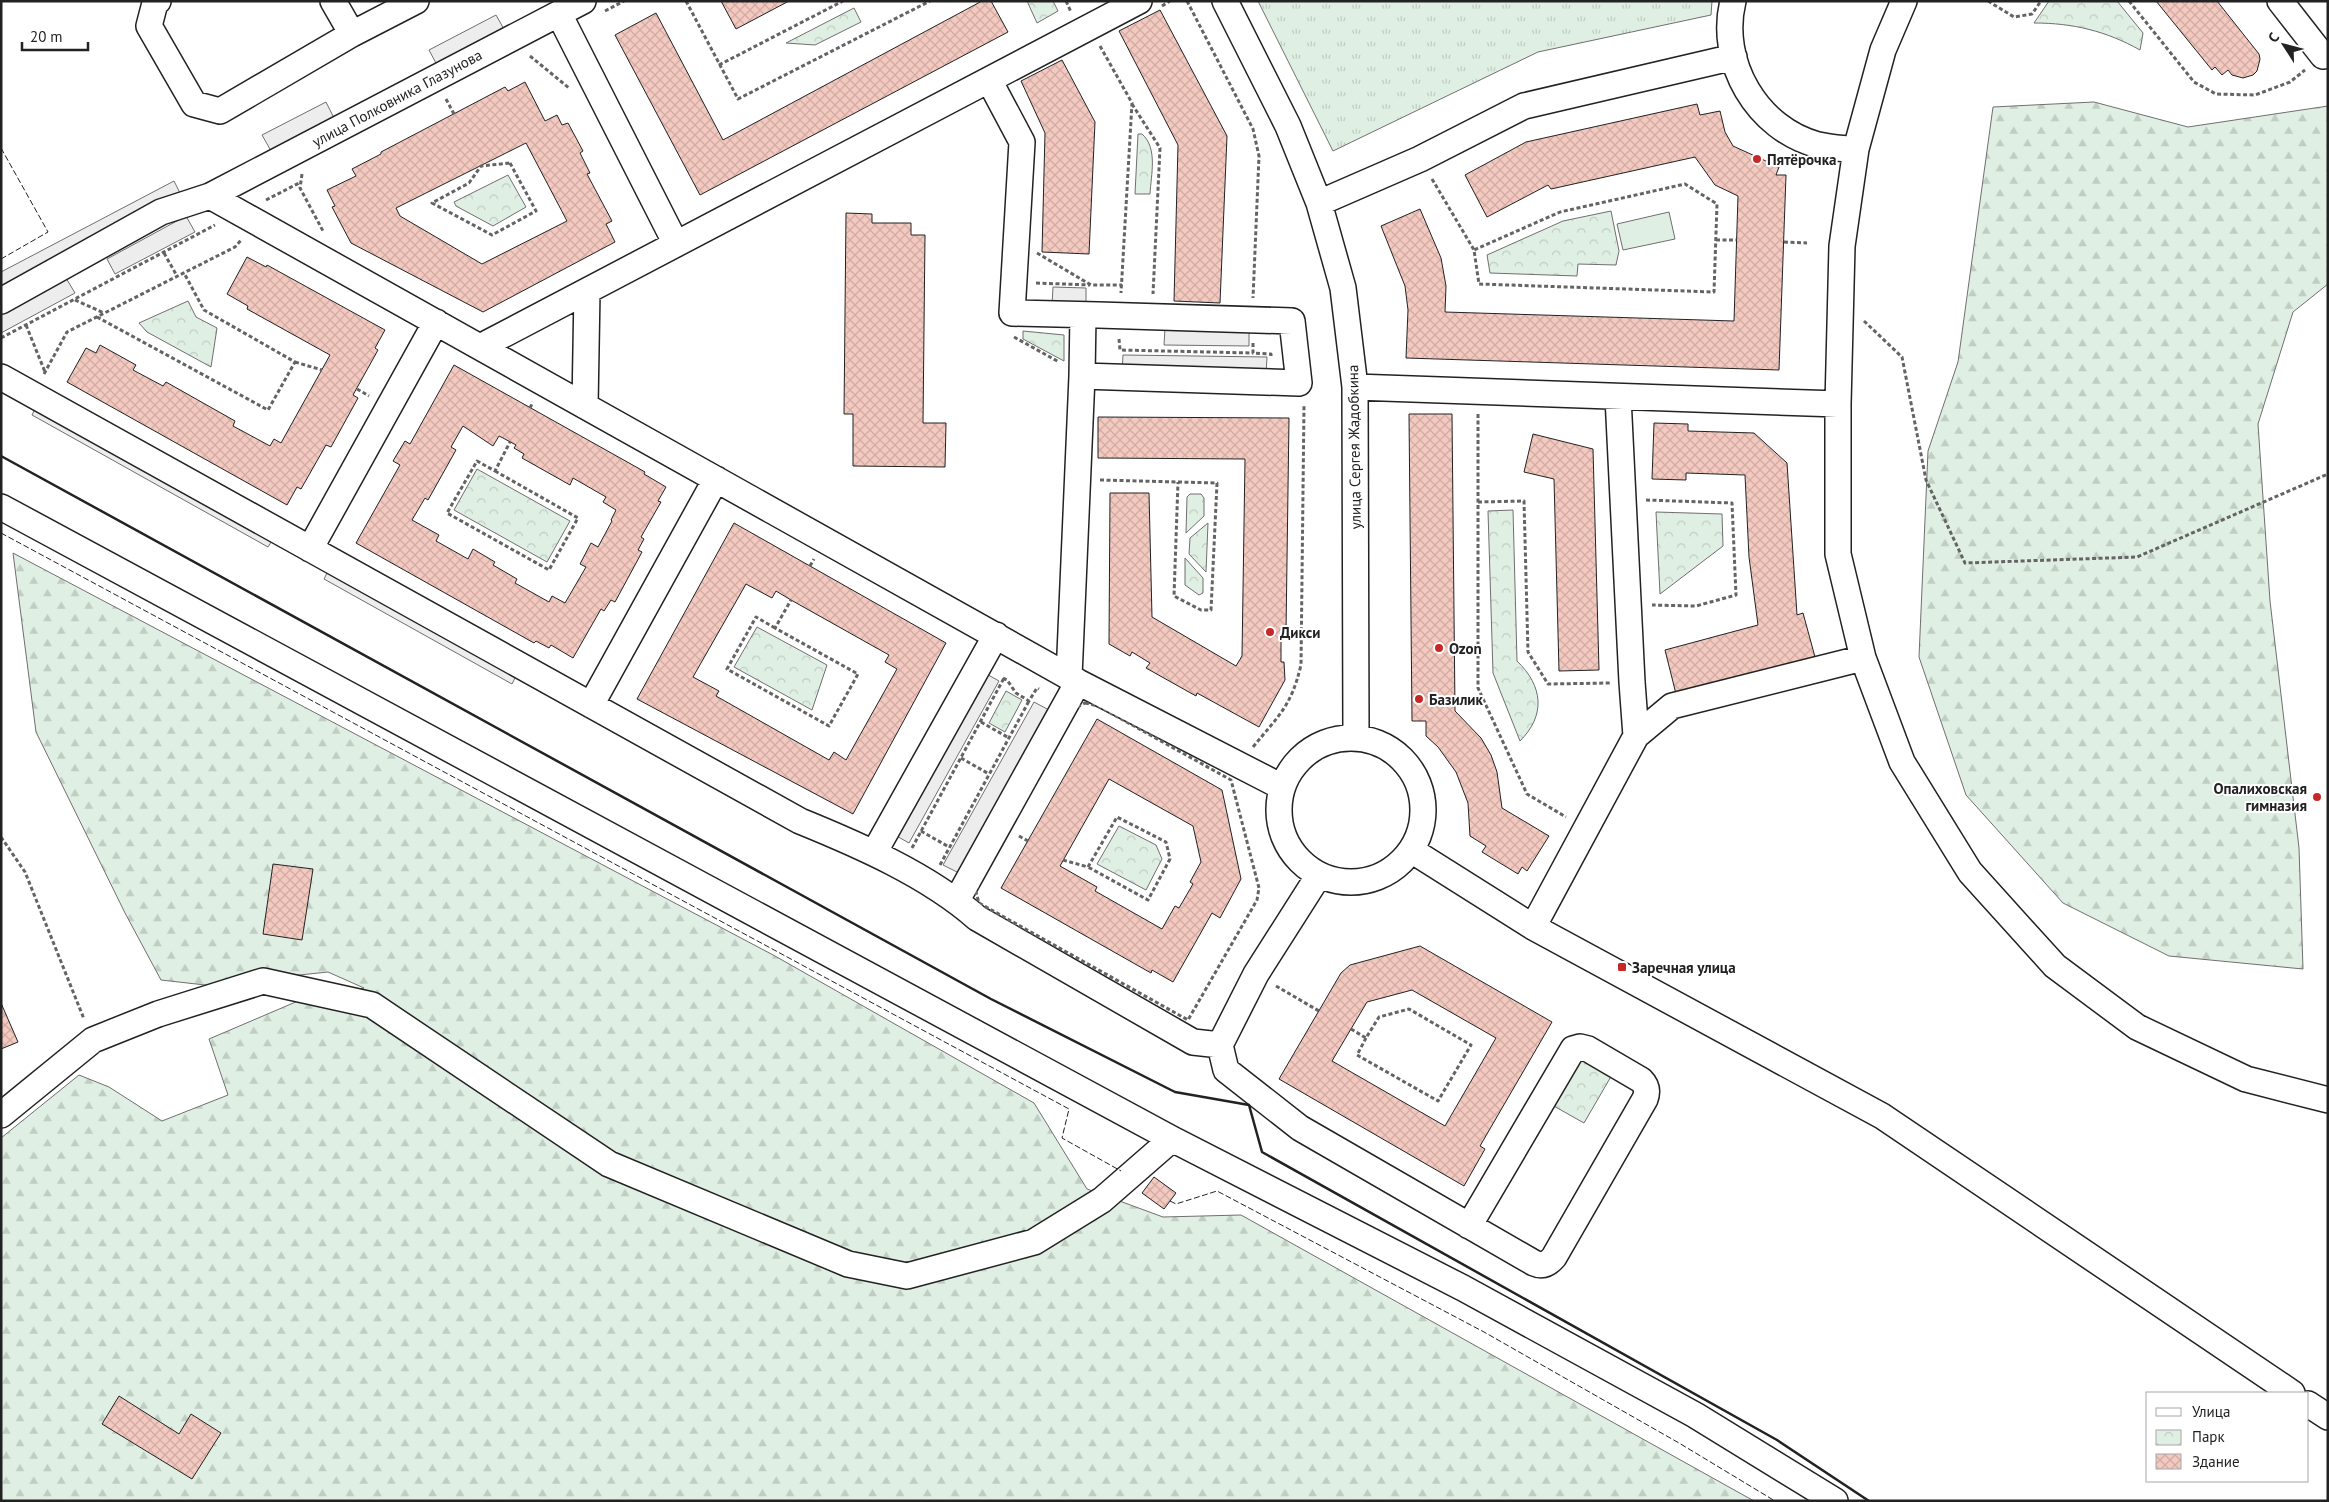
<svg xmlns="http://www.w3.org/2000/svg" width="2329" height="1502" font-family="'PT Sans',sans-serif">
<defs>
<pattern id="grass-tufts" width="24" height="20" patternUnits="userSpaceOnUse" patternTransform="scale(1.25)"><rect width="24" height="20" fill="#e0efe3"/><path d="M3 7l-1-3M5 7V3M7 7l1-3M15 17l-1-3M17 17v-4M19 17l1-3" fill="none" stroke="#c0cdc2"/></pattern>
<pattern id="forest-firs" width="22" height="20" patternUnits="userSpaceOnUse" patternTransform="scale(1.25)"><rect width="22" height="20" fill="#e0efe3"/><path d="M5 1l3.5 6h-7zM16 11l3.5 6h-7z" fill="#c0cdc2"/></pattern>
<pattern id="park-crowns" width="20" height="18" patternUnits="userSpaceOnUse" patternTransform="scale(1.25)"><rect width="20" height="18" fill="#e0efe3"/><path d="M2 6a3 3 0 1 1 6 0M12 15a3 3 0 1 1 6 0" fill="none" stroke="#c0cdc2"/></pattern>
<pattern id="building-cross-hatch" width="8" height="8" patternUnits="userSpaceOnUse" patternTransform="scale(1.25)"><rect width="8" height="8" fill="#f3c9c0"/><path d="M0 0l8 8M0 8l8-8" fill="none" stroke="#d0aca5"/></pattern>
</defs>
<rect width="100%" height="100%" fill="#fff"/>
<!-- grass -->
<path fill="url(#grass-tufts)" stroke="#6f6f6f" d="M1258,1H1712L1711,15L1538,52L1333,151Z"/>
<!-- forest -->
<path fill="url(#forest-firs)" stroke="#6f6f6f" d="M2094,102L2188,127L2328,106V284L2293,312L2258,424L2270,601L2299,848L2303,969L2169,956L2063,903L1966,795L1919,657L1928,451L1958,362L1993,107Z
M13,553L775,956L1034,1103L1087,1189L1163,1217L1241,1215L1754,1501H1V1138L79,1075L109,1087L162,1121L228,1095L209,1039L298,1001L364,988L328,972L205,985L161,980L125,913L36,732Z"/>
<!-- park -->
<path fill="url(#park-crowns)" stroke="#6f6f6f" d="M1027,1H1053L1058,11L1037,23Z
M2049,1H2117L2143,33L2140,50C2106,31 2073,23 2034,23Z
M854,8L861,22L815,45L786,43Z
M1138,134H1142C1158,148 1151,175 1150,194H1135Z
M508,175L526,207L493,226L456,206L454,202Z
M1611,211L1619,251L1616,265L1578,264L1577,276L1490,273L1487,255L1563,221Z
M188,301L196,317L217,328L211,367L147,332L139,323Z
M1023,331L1064,335V361L1023,339Z
M477,469L570,521L547,562L454,510Z
M1190,494H1201L1204,498V516L1186,533L1187,497Z
M1513,510L1517,661C1543,686 1546,715 1520,741L1493,673L1488,511Z
M1656,512L1722,514L1723,546L1660,594Z
M1208,523L1206,572L1189,554L1190,538Z
M1185,558L1203,578V593L1199,595L1185,585Z
M757,627L827,665L812,710L734,667Z
M1006,691L1022,700L1005,732L989,723Z
M1119,826L1156,845L1162,859L1146,890L1097,864Z
M1580,1054L1613,1073L1584,1123L1552,1105Z"/>
<!-- pitch -->
<path fill="#e0efe3" stroke="#6f6f6f" d="M1669,212L1675,239L1623,250L1617,224Z"/>
<!-- parking -->
<path fill="#ededed" stroke="#6f6f6f" d="M496,15L505,31L438,67L429,50Z
M326,102L334,118L271,151L262,135Z
M174,181L182,197L1,291V272Z
M186,216L195,232L115,274L107,259Z
M66,278L75,293L1,333V313Z
M1053,287L1086,288V306L1052,305Z
M1165,328L1249,330V346L1164,345Z
M1123,355L1267,357L1266,375L1122,372Z
M36,407L273,539L268,547L32,415Z
M328,571L516,676L512,684L324,579Z
M983,672L999,681L909,843L893,834Z
M1034,702L1049,710L959,873L943,865Z"/>
<!-- building -->
<path fill="url(#building-cross-hatch)" stroke="#222" fill-rule="evenodd" d="M721,1H789L736,29Z
M982,1H991L1008,32L700,195L615,35L656,13L723,140Z
M2156,1H2217L2259,54L2260,59L2257,71L2253,75L2243,78L2232,75L2228,70L2222,75L2215,67L2212,70Z
M1160,10L1227,136L1220,303L1174,301L1178,145L1119,31Z
M1062,60L1095,122L1089,254L1042,252L1045,133L1021,81Z
M525,82L545,121L557,115L562,125L568,123L583,151L580,153L590,173L587,174L612,221L606,224L615,242L483,312L351,243L332,207L335,206L327,190L356,176L352,169L381,154V152L505,87L508,91ZM526,143L567,221L482,264L400,216L396,208Z
M1697,104L1700,115L1720,111L1725,132L1733,146L1779,167L1776,175H1786L1779,370L1406,358L1408,310L1405,286L1381,226L1420,209L1441,258L1446,286L1445,312L1734,321L1738,196L1715,185L1695,157L1551,189L1548,185L1487,217L1465,175L1526,142Z
M846,213L872,214V223H911V235H925L923,423H946L945,467L853,466V414H844Z
M247,257L266,267L267,265L385,330L375,348L378,350L353,395L358,398L331,447L326,445L301,489L297,487L287,505L67,382L86,348L96,353L100,345L136,365L133,370L163,386L166,382L235,421L233,426L270,446L274,439L281,443L330,355L247,309L248,306L227,294Z
M454,365L638,468L645,472L644,474L666,487L658,501L661,502L641,537L644,539L638,550L642,552L615,602L611,600L604,611L601,609L573,658L551,645L549,648L536,641L534,643L356,543L400,465L393,461L405,441L410,444ZM463,426L493,446L499,436L503,438L516,445L514,448L524,454L522,458L570,485L573,478L606,497L603,502L616,510L611,520L612,521L598,547L591,543L580,564L586,567L565,603L552,596L549,602L515,583L517,579L493,565L495,562L473,549L468,559L436,541L439,535L412,520L425,498L428,500L456,450L451,447Z
M1409,414H1452L1455,711L1481,738L1491,755L1497,772L1502,808L1549,836L1527,871L1522,867L1518,874L1482,852L1486,846L1470,836L1468,803L1456,772L1438,747L1426,736V721H1412Z
M1098,417L1289,418L1286,632H1281V662H1284L1285,680L1259,727L1197,693L1196,696L1146,668L1150,663L1132,652L1130,656L1109,644L1110,493H1149L1152,617L1236,666L1242,656L1245,459L1098,458Z
M1654,423L1688,424V431L1754,433L1787,463L1797,615L1803,613L1815,657L1676,694L1665,650L1758,625L1749,557L1745,475L1686,473V480L1652,479Z
M1533,434L1593,449L1599,670L1559,671L1554,479L1524,472Z
M734,523L946,643L853,814L637,699ZM746,584L772,598L776,591L791,600L889,655L885,662L897,669L846,760L834,752L829,760L716,696L719,691L693,677Z
M1097,719L1222,790L1241,879L1220,918L1212,913L1173,982L1152,970L1151,973L1001,888ZM1109,779L1193,826L1201,862L1190,882L1193,884L1179,908L1175,906L1162,929L1095,891L1097,887L1060,866Z
M273,864L313,869L302,940L263,934Z
M1420,946L1552,1022L1480,1146L1485,1149L1464,1186L1279,1079L1341,973L1350,965ZM1412,990L1496,1038L1445,1126L1332,1061L1367,1002Z
M1,1003L18,1042L1,1049Z
M1154,1177L1176,1193L1164,1209L1142,1193Z
M119,1396L179,1434L191,1414L221,1433L192,1479L102,1424Z"/>
<g fill="none" stroke-linecap="round" stroke-linejoin="round">
<!-- minor casing -->
<g stroke="#222" stroke-width="28">
<path id="minor" d="M158,1L155,3L149,26L194,104L220,111L352,34L416,1
M333,1L352,34
M1225,1L1288,126L1319,203L1343,288L1355,387L1356,738
M1733,1C1718,62 1757,129 1818,145C1831,148 1844,149 1856,149
M1904,1L1883,50L1856,149L1842,246L1838,404V554L1863,658L1902,762L1970,872L2055,966L2137,1027L2246,1079L2328,1100
M2280,1L2323,56L2328,53
M559,14L676,244
M989,80L1022,142L1012,313L1098,315L1292,321L1299,383L1082,376L1083,315
M210,196L1078,682L1282,787
M1319,203L1420,159L1524,106L1734,57
M1,301L161,212L210,196L583,1
M480,347L1139,1
M1,377L800,821C859,845 928,875 977,918L1193,1042L1220,1045
M1355,387L1838,404
M1618,397L1632,682L1636,736
M585,406L587,291
M1,507L1172,1139L1463,1288L1695,1415L1835,1501
M310,549L436,322
M1069,677L1082,376
M591,705L716,479
M1279 810a72 72 0 1 1 144 0a72 72 0 1 1-144 0Z
M1411,850L1533,927L1882,1116L2292,1393
M874,853L996,635
M1319,875L1256,974L1220,1045L1226,1070L1300,1128L1534,1263C1543,1267 1548,1264 1554,1257L1645,1099C1648,1091 1647,1086 1641,1080L1588,1049L1580,1047L1573,1049L1469,1226
M957,900L1078,682
M1533,927L1636,736L1672,706L1863,658
M1,1115L93,1040L158,1014L263,981L372,1005L609,1164L848,1264L907,1276L1034,1242L1102,1200L1172,1139
M2308,1404L2328,1417"/>
</g>
<!-- path -->
<path stroke="#646464" stroke-width="3" stroke-dasharray="4 2.5" stroke-linecap="butt" d="M686,1L738,99L930,1
M1066,1L1071,12
M1187,1L1253,129L1259,156L1253,298
M1988,1L2014,17L2032,14L2041,1
M2129,1L2194,82L2216,94L2255,95L2290,82L2305,70
M1162,6L1170,1
M605,11L624,1
M1100,46L1132,103L1121,293
M530,56L569,88
M719,65L843,1
M446,99L454,114
M1132,104L1160,148L1153,294
M510,163L536,211L492,235L432,203L469,183L481,166Z
M302,174L300,188L323,231
M1432,179L1474,250L1479,284L1714,292L1717,204L1685,184L1560,212L1474,250
M266,200L301,182
M1716,240H1736
M1784,242L1807,243
M164,253L177,276
M1037,253L1091,285H1122
M1036,283L1090,285
M75,300L104,313
M97,317L268,410L295,362L204,310L184,273
M1864,321L1902,357L1926,480L1965,563L2137,557L2328,474
M26,325L45,372
M1014,337L1059,362
M1,338L215,225
M1119,339L1120,350L1253,353
M1253,343V353L1271,354V357
M295,362L322,370
M44,374L67,332L235,247L242,239
M357,389L369,396
M530,408L533,402
M1478,414V688L1527,794L1566,817
M495,471L578,518L549,570L447,513L477,461L495,471L510,442
M1100,480L1217,483L1211,610H1201L1174,596L1178,482
M1646,500L1732,503L1736,595L1696,606L1652,605
M1478,502L1524,501L1528,652L1548,684L1610,683
M810,566L814,559
M775,628L756,617L727,669L829,726L858,674L775,628L791,600
M1003,678L1007,680L1016,693L1029,701L1037,688L1039,689
M1085,703L1098,706L1231,780L1259,888L1257,900L1188,1020L979,903L976,892L979,880L1075,708Z
M981,722L1009,738
M1253,747C1279,715 1291,707 1301,665L1304,406
M961,758L989,774
M921,831L949,847
M1019,836L1028,841
M1,837L25,872L84,1019
M912,848L1004,678
M1063,860L1088,867L1117,817L1166,842L1170,859L1148,900L1088,867
M940,865L1029,701
M1276,986L1319,1011
M1351,1029L1366,1038L1379,1017L1409,1009L1471,1045L1438,1101L1357,1055L1366,1038"/>
<!-- minor -->
<use href="#minor" stroke="#fff" stroke-width="25"/>
<!-- fence -->
<path stroke="#222" stroke-width="1" stroke-dasharray="6 2.5" stroke-linecap="butt" d="M1,148L48,232L1,259
M1,533L1069,1109L1062,1138L1121,1171
M1170,1201L1176,1204L1217,1191L1484,1332L1679,1443L1775,1501"/>
<!-- wall -->
<path stroke="#222" stroke-width="2.5" d="M1,456L991,999L1175,1092L1249,1105L1262,1152L1777,1440L1869,1501"/>
</g>
<!-- markers -->
<g fill="#c62828" stroke="#fff" stroke-width="2">
<circle cx="1757" cy="159" r="5"/>
<circle cx="1270" cy="632" r="5"/>
<circle cx="1439" cy="648" r="5"/>
<circle cx="1419" cy="699" r="5"/>
<circle cx="2317" cy="797" r="5"/>
<rect x="1617" y="962" width="10" height="10" rx="2.5"/>
</g>
<g text-anchor="middle" dominant-baseline="central" stroke-width="4" stroke-linejoin="round" paint-order="stroke">
<!-- street labels -->
<g font-size="15" fill="#222" stroke="#fff">
<text transform="translate(397 98) rotate(-28)">улица Полковника Глазунова</text>
<text transform="translate(1354 447) rotate(-91)">улица Сергея Жадобкина</text>
</g>
<!-- poi labels -->
<g font-size="15" font-weight="bold" fill="#222" stroke="#fff" text-anchor="start">
<text x="1767" y="159">Пятёрочка</text>
<text x="1280" y="632">Дикси</text>
<text x="1449" y="648">Ozon</text>
<text x="1429" y="699">Базилик</text>
<text x="2307" y="788" text-anchor="end">Опалиховская<tspan x="2307" dy="17">гимназия</tspan></text>
<text x="1632" y="967">Заречная улица</text>
</g>
</g>
<!-- border -->
<rect width="2329" height="1502" fill="none" stroke="#222222" stroke-width="5"/>
<!-- legend -->
<rect x="2146" y="1392" width="162" height="90" fill="#ffffff" stroke="#a7a7a7"/>
<rect x="2156" y="1408" width="25" height="8" fill="#ffffff" stroke="#a7a7a7"/>
<text x="2192" y="1417" font-size="15" fill="#222222">Улица</text>
<rect x="2156" y="1430" width="25" height="15" fill="url(#park-crowns)" stroke="#a7a7a7"/>
<text x="2192" y="1442" font-size="15" fill="#222222">Парк</text>
<rect x="2156" y="1454" width="25" height="15" fill="url(#building-cross-hatch)" stroke="#a7a7a7"/>
<text x="2192" y="1467" font-size="15" fill="#222222">Здание</text>
<!-- north arrow -->
<g transform="translate(2284 45) rotate(306)" stroke="#ffffff" stroke-width="4" paint-order="stroke">
<path d="M0-4L9 19L0 12L-9 19Z" fill="#222222"/>
<text y="-8" font-size="14" font-weight="bold" text-anchor="middle" fill="#222222">С</text>
</g>
<!-- scale -->
<path d="M22 42v8h66v-8" fill="none" stroke="#222222" stroke-width="2.5"/>
<text x="30" y="42" font-size="15" fill="#222222" stroke="#ffffff" stroke-width="4" paint-order="stroke">20 m</text>
</svg>
